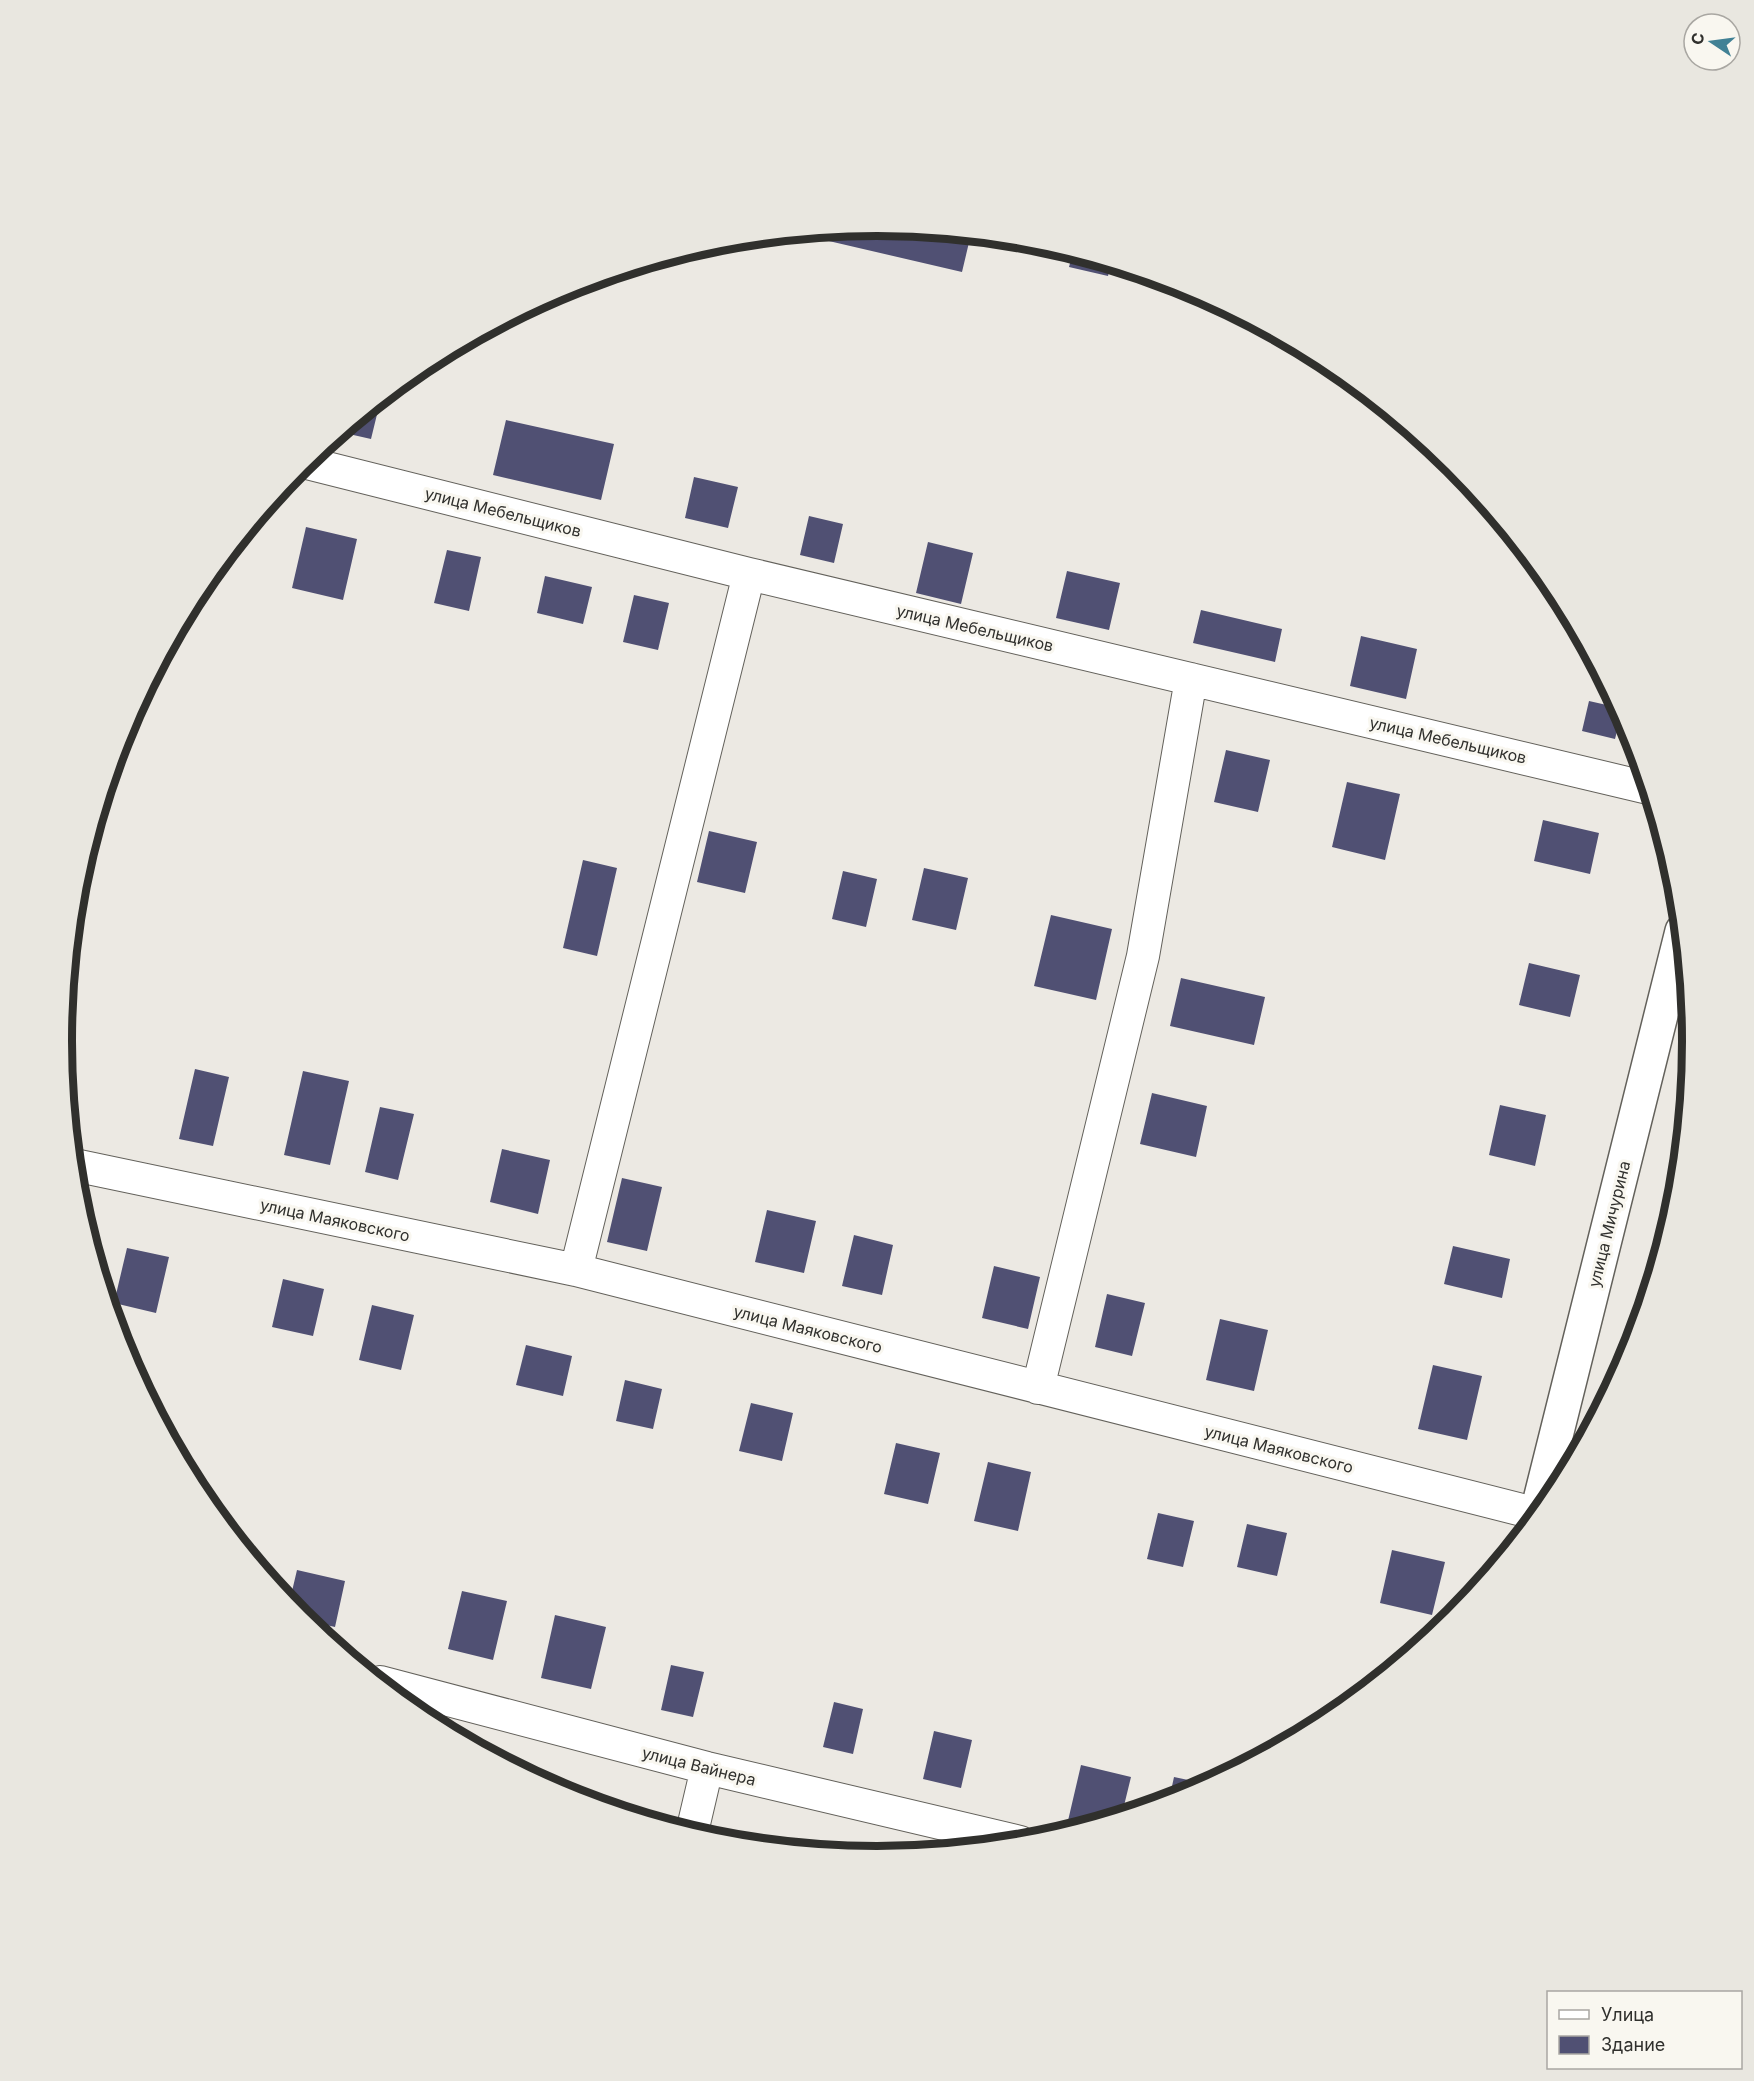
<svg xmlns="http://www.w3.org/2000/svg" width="1754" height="2081" font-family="Inter,sans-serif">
<rect width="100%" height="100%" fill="#ece9e3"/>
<!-- building -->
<path fill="#505073" d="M877,225L971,234L962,272L803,235L804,232Z
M1073,252L1111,263L1108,276L1069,267Z
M381,398L371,439L340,432Z
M506,420L614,444L601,500L493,475Z
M694,477L738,487L728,528L685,518Z
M809,516L843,524L834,563L800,555Z
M306,527L357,539L343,600L292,588Z
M928,542L973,553L961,604L916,593Z
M447,550L481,557L469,611L434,603Z
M1067,571L1120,583L1109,630L1056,618Z
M545,576L592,587L583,624L537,613Z
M634,595L669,603L658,650L623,642Z
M1201,610L1282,629L1275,662L1193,643Z
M1361,636L1417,649L1406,699L1350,686Z
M1589,701L1620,708L1622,712L1615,739L1582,731Z
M1226,750L1270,760L1258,812L1214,802Z
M1347,782L1400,794L1385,860L1332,847Z
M1543,820L1599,833L1590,874L1534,861Z
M709,831L757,842L745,893L697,882Z
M583,860L617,868L597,956L563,948Z
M924,868L968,878L956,930L912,920Z
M843,871L877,879L866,927L832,919Z
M1051,915L1112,929L1096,1000L1034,986Z
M1529,963L1580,975L1570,1017L1519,1005Z
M1181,978L1265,997L1254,1045L1170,1026Z
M195,1069L229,1077L213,1146L179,1139Z
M303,1071L349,1081L330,1165L284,1155Z
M1152,1093L1207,1106L1196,1157L1140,1144Z
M1500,1105L1546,1115L1535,1166L1489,1155Z
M380,1107L414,1114L398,1180L365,1172Z
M502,1149L550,1160L538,1214L490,1202Z
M622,1178L662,1187L647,1251L607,1242Z
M767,1210L816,1221L804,1273L755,1262Z
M854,1235L893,1245L882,1295L842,1286Z
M1453,1246L1510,1259L1502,1298L1444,1284Z
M127,1248L169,1257L156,1313L114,1303Z
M994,1266L1040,1277L1028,1329L982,1318Z
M283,1279L324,1289L313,1336L272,1327Z
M1107,1294L1145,1303L1132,1356L1095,1347Z
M372,1305L414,1315L401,1370L359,1360Z
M1220,1319L1268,1330L1254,1391L1206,1380Z
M526,1345L572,1356L563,1396L516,1385Z
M1433,1365L1482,1376L1467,1440L1418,1429Z
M625,1380L662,1389L653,1429L616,1421Z
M751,1403L793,1413L782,1461L739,1451Z
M896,1443L940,1453L928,1504L884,1494Z
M988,1462L1031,1472L1018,1531L974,1521Z
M1158,1513L1194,1521L1183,1567L1147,1559Z
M1247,1524L1287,1533L1277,1576L1237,1567Z
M1392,1550L1445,1562L1432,1615L1380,1603Z
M297,1570L345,1581L335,1627L304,1620L289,1604Z
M462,1591L507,1601L493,1660L448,1649Z
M555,1615L606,1627L591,1689L541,1678Z
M671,1665L704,1672L693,1717L661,1710Z
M834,1702L863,1709L853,1754L823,1747Z
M934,1731L972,1740L961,1788L923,1779Z
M1081,1765L1131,1777L1122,1814L1078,1828L1067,1825Z
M1174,1777L1207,1784L1189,1794L1169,1800Z"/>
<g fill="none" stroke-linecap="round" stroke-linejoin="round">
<!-- street casing -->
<g stroke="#63615b" stroke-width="34">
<path id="street" d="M303,462L749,574L1648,788
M74,1165L576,1270L1538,1514
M576,1270L749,574
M1038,1388L1143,956L1191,679
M380,1682L707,1768L1020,1842
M692,1832L707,1768"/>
</g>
<!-- secondary casing -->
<g stroke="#63615b" stroke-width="36">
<path id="secondary" d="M1536,1516L1682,931"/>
</g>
<!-- street -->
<use href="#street" stroke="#fff" stroke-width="32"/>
<!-- secondary -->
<use href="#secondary" stroke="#fff" stroke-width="33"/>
</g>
<g text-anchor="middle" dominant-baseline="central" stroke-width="6" stroke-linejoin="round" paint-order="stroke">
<!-- street labels -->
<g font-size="16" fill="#30302d" stroke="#f9f7f0">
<text transform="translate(503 512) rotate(14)">улица Мебельщиков</text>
<text transform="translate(975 628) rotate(13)">улица Мебельщиков</text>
<text transform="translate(1448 740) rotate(13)">улица Мебельщиков</text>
<text transform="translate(335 1220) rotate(12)">улица Маяковского</text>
<text transform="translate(1609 1224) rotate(-76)">улица Мичурина</text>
<text transform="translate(808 1329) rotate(14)">улица Маяковского</text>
<text transform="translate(1279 1449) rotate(14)">улица Маяковского</text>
<text transform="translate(699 1766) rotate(14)">улица Вайнера</text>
</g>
</g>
<!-- crop -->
<path d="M0 0H1754V2081H0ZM72 1041a805 805 0 1 1 1610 0a805 805 0 1 1-1610 0Z" fill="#e9e7e0" fill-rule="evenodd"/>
<path fill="none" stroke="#30302d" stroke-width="8" d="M72 1041a805 805 0 1 1 1610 0a805 805 0 1 1-1610 0Z"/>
<!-- legend -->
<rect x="1547" y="1991" width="195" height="78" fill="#f9f7f0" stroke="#a9a7a2" stroke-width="1.5"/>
<rect x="1559" y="2010" width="30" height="9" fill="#ffffff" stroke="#a9a7a2" stroke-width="1.5"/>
<text x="1601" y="2021" font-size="18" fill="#30302d">Улица</text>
<rect x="1559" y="2036" width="30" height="18" fill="#505073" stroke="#a9a7a2" stroke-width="1.5"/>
<text x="1601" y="2051" font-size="18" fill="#30302d">Здание</text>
<!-- north arrow -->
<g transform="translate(1712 42) rotate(283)"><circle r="28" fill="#f9f7f0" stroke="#a9a7a2" stroke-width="1.5"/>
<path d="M0-4.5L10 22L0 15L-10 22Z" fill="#418195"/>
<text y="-9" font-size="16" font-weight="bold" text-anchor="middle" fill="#30302d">С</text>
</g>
</svg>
